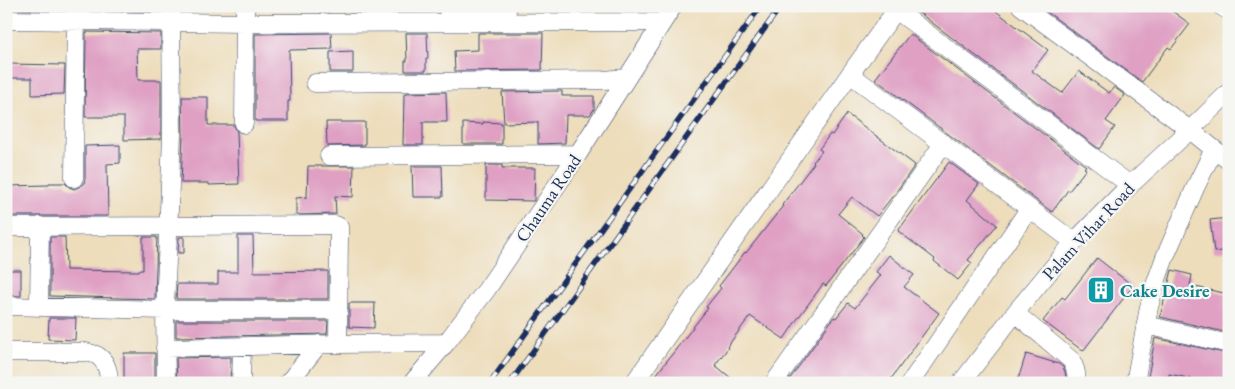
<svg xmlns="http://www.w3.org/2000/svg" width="1235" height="389" font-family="'EB Garamond',serif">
<rect width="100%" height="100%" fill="#f6f6f2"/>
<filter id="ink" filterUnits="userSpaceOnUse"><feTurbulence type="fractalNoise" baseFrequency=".02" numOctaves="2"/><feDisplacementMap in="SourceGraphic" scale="10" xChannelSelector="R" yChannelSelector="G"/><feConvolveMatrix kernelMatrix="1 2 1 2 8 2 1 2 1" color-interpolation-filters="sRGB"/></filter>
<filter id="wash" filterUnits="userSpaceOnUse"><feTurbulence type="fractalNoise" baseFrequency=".0096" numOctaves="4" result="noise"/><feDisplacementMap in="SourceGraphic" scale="20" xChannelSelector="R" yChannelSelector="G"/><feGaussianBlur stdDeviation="1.12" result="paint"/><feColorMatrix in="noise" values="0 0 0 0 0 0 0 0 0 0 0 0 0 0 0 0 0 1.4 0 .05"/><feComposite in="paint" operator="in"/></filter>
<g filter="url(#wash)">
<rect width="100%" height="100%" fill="#edddbb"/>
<g id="blocks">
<!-- building -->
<path fill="#dfa0c4" d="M14,6H65V10L14,9Z
M87,6H160V11L87,10Z
M910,6H989L1048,50L1032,71L1062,93L1079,71L1109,93L1114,87L1125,95L1106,121L1115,127L1099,149Z
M1039,6H1165L1190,24L1171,49L1168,47L1142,82Z
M86,32L161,33V49H137L138,80H161V139L124,140V117H85Z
M331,33L332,49L289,50L290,101H288V121H255V34Z
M406,33H427L428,59H426V71H405V61H407Z
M478,33H543L542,70L455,71L454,51L478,50Z
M910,34L1086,166L1084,168L1086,169L1069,191L1068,190L1052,212L875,79Z
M353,51V72H330V52Z
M6,64L65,65L64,94L32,95V78H6Z
M562,91V96H594V109L590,115H566L565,143L538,144V122L504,123L502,92Z
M446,92L447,122H423V145H403L404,94H406V93Z
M182,97H208V125H234L237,132L239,184L209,185V183H181L183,135Z
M847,114L915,165L896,192L877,216L852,197L838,214L863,234L862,235L864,237L826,286L823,284L798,318L784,339L750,316L727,347L728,348L715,365L737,383H667L656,375L708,308L706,307L721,288L719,286L745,252L746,253L783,206L782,205L814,163L813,162L822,151L819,149L830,134L832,135Z
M326,122H365V145L327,146Z
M483,122L502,123V144H463V123L483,124Z
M120,145V163L107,164L108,216H6V186L49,185V183H65L69,187L74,189L79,187L84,183L85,178V146Z
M949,162L979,184L967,200L997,225L968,260L972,263L958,280L934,261L935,259L898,231Z
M486,165H502V168H535L534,201L486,200Z
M308,166H354L353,197L335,196L336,214L296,215V198L307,197Z
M412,166H442L443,197H413Z
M1229,218V250L1214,252L1210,220Z
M238,236H253L254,272L328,271V299H176L177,284H218V272H238Z
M50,237H65L66,270L139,271V270H143V237H157L155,299L50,296Z
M179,237H184V253H178Z
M889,255L914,275L904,287L939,313L888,383H787L834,317L836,318L848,303L855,308L881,275L876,272Z
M1097,258L1133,286L1083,351L1043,321L1062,297L1065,299Z
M6,270H21V296L6,295Z
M1172,270L1192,275L1190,286L1229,294V333L1160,317Z
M349,303H375L374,328L349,327Z
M49,318H76L75,340L48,339Z
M176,321H328L327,334L176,337Z
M1155,338L1229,354V383H1212L1169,374L1167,383H1147Z
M124,353H155V383H124Z
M1026,354L1059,364L1063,367L1065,372L1066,377L1065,383H1017Z
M231,357L230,383H177L176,358Z"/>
</g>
</g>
<g filter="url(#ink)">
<use href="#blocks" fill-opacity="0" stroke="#3a496c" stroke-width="1"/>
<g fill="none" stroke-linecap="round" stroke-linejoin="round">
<!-- minor casing -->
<g stroke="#3a496c" stroke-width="19">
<path id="minor" d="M445,6L464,9L507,11
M1021,6L1190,130L1229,161
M1221,6L1229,11
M896,10L1130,185
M6,20L245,23L662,22
M850,74L1074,242
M315,83L604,80L626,78
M244,124L245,6
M329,156L578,154
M74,178L76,6
M6,227L336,225L339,227V233L338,344
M6,306L165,310H338
M39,307L40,226
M1015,313L1071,360C1075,367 1078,374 1076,383
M1146,325L1229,344
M165,348L338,344L446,343
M6,352H86C90,353 95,354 98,356C107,362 109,373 109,383
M166,383L165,310L172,135L171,6
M241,383L242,347
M288,383L319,344
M412,383L446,343L487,289L578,154L673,6
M634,383L850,74L899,6
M774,383L943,144
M910,383L1029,209
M961,383L1015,313L1074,242L1130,185L1190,130L1229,92
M1135,383L1149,307L1156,282L1165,257L1196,186L1214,149"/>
</g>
<!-- minor -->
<use href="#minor" stroke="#fff" stroke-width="18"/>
<!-- rail casing -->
<g stroke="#1b2f5e" stroke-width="5.5">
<path id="rail" d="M490,383L761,6
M510,383L781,6"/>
</g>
<!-- rail -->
<use href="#rail" stroke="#f6f6f2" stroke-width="4" stroke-dasharray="11" stroke-linecap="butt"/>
</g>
</g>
<!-- icons -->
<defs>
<g id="building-square" transform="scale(1.4375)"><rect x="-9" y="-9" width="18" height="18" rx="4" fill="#0f9aa8" stroke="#f6f6f2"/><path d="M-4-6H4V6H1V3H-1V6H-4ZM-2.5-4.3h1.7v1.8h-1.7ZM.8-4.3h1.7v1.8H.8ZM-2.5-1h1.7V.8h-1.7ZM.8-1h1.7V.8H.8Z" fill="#fff"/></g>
</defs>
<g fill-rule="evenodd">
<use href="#building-square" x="1101" y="290"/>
</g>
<g text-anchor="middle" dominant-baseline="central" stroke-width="4.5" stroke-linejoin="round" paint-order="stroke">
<!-- street labels -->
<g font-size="18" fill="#1b2f5e" stroke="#f6f6f2">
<text transform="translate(548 198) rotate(-56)">Chauma Road</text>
<text transform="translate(1088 231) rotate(-47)">Palam Vihar Road</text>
</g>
<!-- culture labels -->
<g font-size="18" font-weight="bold" fill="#0d838f" stroke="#f6f6f2" text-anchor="start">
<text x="1120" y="290">Cake Desire</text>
</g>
</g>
<!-- margin -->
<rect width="1235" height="389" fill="none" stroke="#f6f6f2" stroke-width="25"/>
</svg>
